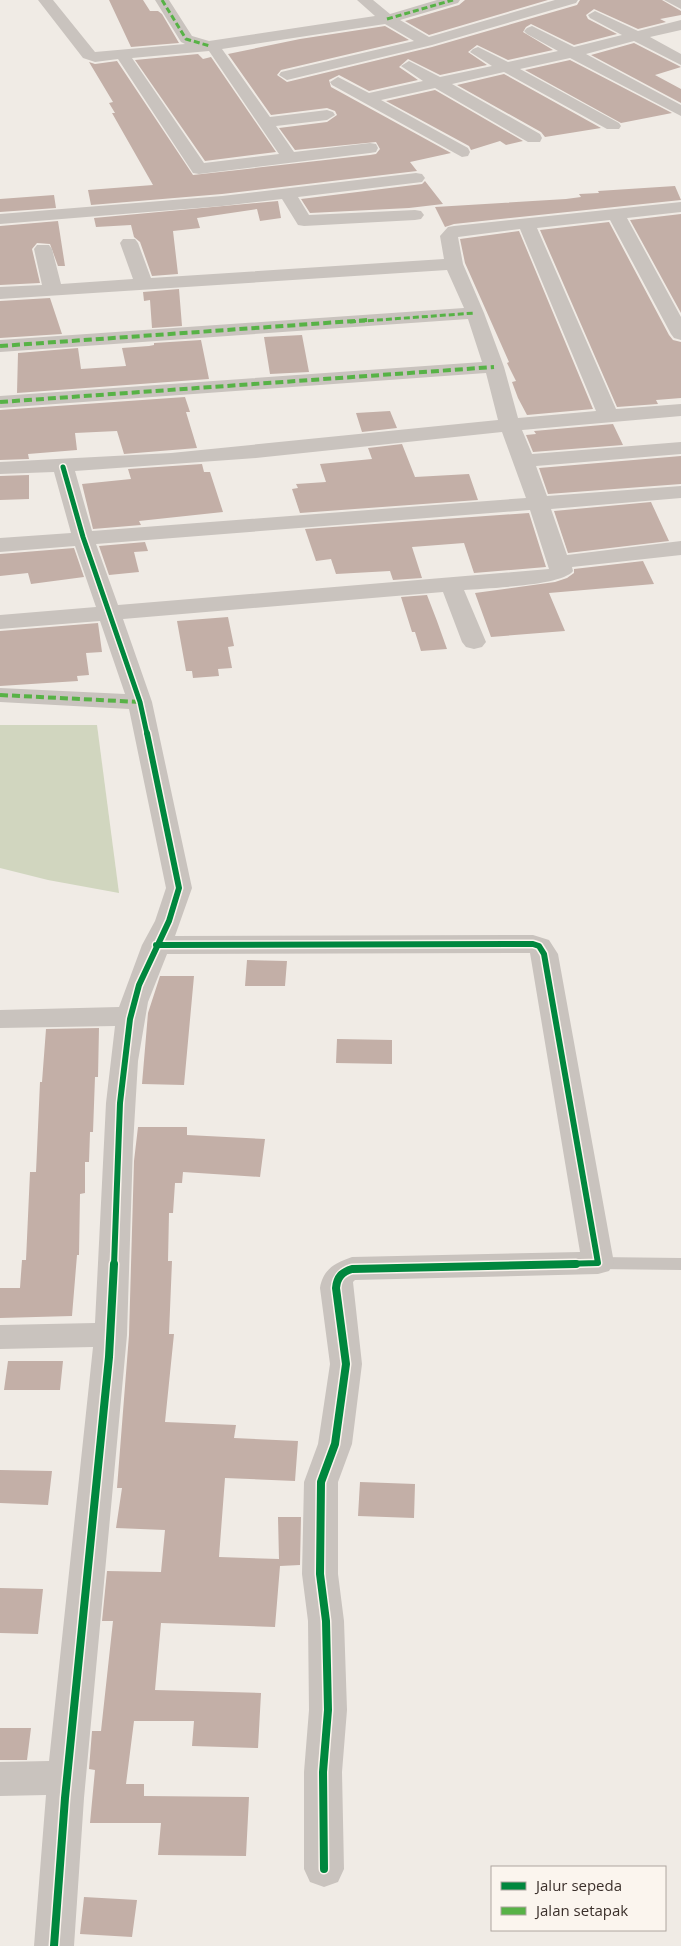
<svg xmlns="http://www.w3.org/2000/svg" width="681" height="1946" font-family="'Open Sans',sans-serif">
<rect width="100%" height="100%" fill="#f0ebe5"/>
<!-- green -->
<path fill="#d1d6bf" d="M0,725H97L119,893L48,880L0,868Z"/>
<!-- building -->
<path fill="#c3afa7" d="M109,0H143L150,11H158L162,14L179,43L131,47Z
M465,0H548L429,35L405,21L459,5Z
M580,0H662L681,11V15L660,19L666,22L638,29L594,9L586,15L588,19L617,34L574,45L531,24L526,27L523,32L553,50L508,60L477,45L468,52L487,65L440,75L408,59L399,67L418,80L369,91L339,75L329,80L331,87L451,153L410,162L417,171L222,194L91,205L88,190L153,185L112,113H115L109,103L113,102L89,62L95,64L117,61L193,175L370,155L376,154L380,149L376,142L295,150L279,128L327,122L337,115L335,111L327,108L271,115L228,54L300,39L385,26L409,40L281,70L277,75L287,82L432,47L577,5Z
M634,43L681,67L655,75L681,89V103L591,55Z
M198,54L203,59L211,57L276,152L205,161L135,60Z
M570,60L672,113L621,123L525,70Z
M504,74L601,128L545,137L541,132L457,85Z
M435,90L523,141L506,145L500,141L471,150L469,146L386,101Z
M425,181L443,204L409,208L310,213L301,199L422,184Z
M675,186L681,200L454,224L445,227L435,207L566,199L581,197L579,194L599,193L598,191Z
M54,195L56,208L0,212V199Z
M278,201L281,218L260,221L257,209L197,218L200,228L173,231L178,274L152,276L140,242L134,237L131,225L96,227L94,218Z
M681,214V313L630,220Z
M58,221L65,266H58L50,244L37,243L32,249L40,283L0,285V226Z
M609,222L669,335L673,340L681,342V398L656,400L658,404L617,407L540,230Z
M519,231L593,409L527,415L518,398L512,382L516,381L507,363L509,362L465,263L460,239Z
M179,289L182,326L152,328L150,300L144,301L143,292Z
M50,298L62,334L0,338V301Z
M302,335L309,372L270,374L264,337Z
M201,340L209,379L17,393L18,353L78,348L81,369L126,366L122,348L149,346L154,345V343Z
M185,397L190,412H186L197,448L124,454L117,431L75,433L77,450L28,454L29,459L0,460V410Z
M390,411L397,428L362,432L356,413Z
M613,424L623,445L533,452L526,435L536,434L534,431Z
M402,444L415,477L469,474L478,500L300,513L292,489L298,488L296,484L326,482L320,464L372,459L368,448Z
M681,456V484L548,494L539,468Z
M202,464L204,472H210L223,512L139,521L141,525L93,529L82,484L131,479L128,469Z
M29,475V499L0,500V476Z
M651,502L669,541L568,553L554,511Z
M529,513L546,567L474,573L464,543L412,547L422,578L393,580L390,571L336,574L331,559L316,561L305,529Z
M145,542L148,551L134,552L139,572L109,575L99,546Z
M74,548L84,577L31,584L28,573L0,576V554Z
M643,561L654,584L549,593L565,631L491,637L475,593L555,582L567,578L574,573V569Z
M427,595L437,621L447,649L421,651L415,632H412L401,597Z
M228,617L234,646L228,647L232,668L218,669L219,676L193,678L192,671H186L177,621Z
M98,623L102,652L86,653L89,675L77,676L78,681L0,686V631Z
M247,960L287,961L285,986H245Z
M160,976H194L184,1085L142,1084L148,1013Z
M99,1028L98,1077H95L93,1132H90L89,1162H85V1193L80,1194L79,1255H77L72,1316L0,1318V1288H20L22,1260H26L30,1172H36L40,1082H42L46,1029Z
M337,1039L392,1040V1064L336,1063Z
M138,1127H187V1135L265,1139L260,1177L183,1172L182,1183H175L173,1213H169L168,1261H172L169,1334H174L165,1422L236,1425L234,1438L298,1441L295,1481L225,1478L219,1557L279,1559L278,1517H301L300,1565L280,1566L275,1627L161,1623L155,1690L261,1693L258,1748L192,1746L194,1721H134L126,1784H144V1796L249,1797L246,1856L158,1855L161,1823H90L95,1770L89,1769L92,1731H101L113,1621H102L107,1571L161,1572L165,1530L116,1528L122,1488H117L129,1335L134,1161Z
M8,1361H63L60,1390H4Z
M0,1470L52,1471L48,1505L0,1503Z
M360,1482L415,1484L414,1518L358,1516Z
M0,1588L43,1589L38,1634L0,1633Z
M0,1728H31L27,1760H0Z
M84,1897L137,1900L132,1937L80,1934Z"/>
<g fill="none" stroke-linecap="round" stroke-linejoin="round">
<!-- lane -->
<path fill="#c9c3be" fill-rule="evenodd" d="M598,1257L681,1258V1270L598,1269L592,1267L589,1263L592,1259Z"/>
<!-- street -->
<path fill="#c9c3be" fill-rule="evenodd" d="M38,0H53L95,52L185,44L181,42L155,0H169L192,36L209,41L375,16L357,0H373L390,14L437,0H460L458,3L400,20L429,37L555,0H578L576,3L432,45L287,80L279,75L281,72L414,41L385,24L222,49L270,117L327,110L333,112L335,115L327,120L276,126L294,152L370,143L376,144L378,148L376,152L370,153L199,174L193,173L118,59L95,62L83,58ZM209,51L279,154L204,163L132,58Z
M664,0H681V9Z
M595,11L638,31L681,20V30L650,37L681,54V65L634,41L586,54L681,105V116L570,58L520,69L619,123L621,126L619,129H607L504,72L452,84L540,134L542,138L540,142H528L435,88L381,100L468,148L470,152L468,156L462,157L332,85L330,82L338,77L369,93L423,81L401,66L409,61L440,77L492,66L470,52L473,49L478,47L508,62L558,51L527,34L524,31L527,28L532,26L574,47L622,35L590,18L588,15Z
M416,173L422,174L425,178L422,182L298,197L309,215L415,210L421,211L424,215L421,219L415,220L304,226L298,225L282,199L222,206L0,224V214L222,196Z
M681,202V212L627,218L681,317V340L674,338L671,334L610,220L537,228L616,409L681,404V416L522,430L532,454L681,442V454L536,466L547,496L681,486V498L551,509L567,555L681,541V555L572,567L573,571C562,586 486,588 464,590L486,642L482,647L474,649L466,647L462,642L443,592L123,619L152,702L192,888L175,936L533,935L549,940L558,954L614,1263L609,1271L598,1274L355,1280L353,1282L362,1364L352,1444L338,1482V1574L344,1621L347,1710L342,1772L344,1869L338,1882L324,1887L310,1882L304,1869V1772L309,1710L308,1621L302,1574L304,1482L318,1444L330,1364L320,1288C323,1269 335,1263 352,1257L580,1252L530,953L167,954L148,1002L138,1061L133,1145L127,1335L84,1798L74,1946H34L46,1795L0,1796V1762L49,1761L93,1347L0,1349V1325L95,1323L106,1103L115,1026L0,1028V1010L119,1007L142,945L155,921L166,888L129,709L0,702V688L125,694L100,621L0,629V615L96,607L75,546L0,552V538L71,533L54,472L0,474V462L171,453L498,420L486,373L0,408V396L482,362L468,319L0,352V340L464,308L447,270L0,299V287L42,285L34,249L37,245H49L52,249L61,284L133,279L120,243L123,239H135L138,243L151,278L444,259L440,236L448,227L454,226ZM520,229L596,411L518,418L504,367L484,313L463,264L458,237ZM502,432L526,498L92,531L75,471L256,458ZM530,510L549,569L118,605L96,544Z"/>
<!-- quiet-far1 -->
<path stroke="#57b246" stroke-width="3" stroke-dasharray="6 3" stroke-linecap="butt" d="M162,0L186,39L210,46
M387,19L453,0
M350,322L475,313"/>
<!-- quiet -->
<path stroke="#57b246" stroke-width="4" stroke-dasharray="8 4" stroke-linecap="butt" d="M0,346L368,320
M0,402L494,367
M0,695L140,702"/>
<!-- cycleway-far2 casing -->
<g stroke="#fbf5ee" stroke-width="8">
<path id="cycleway-far2" d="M63,467L83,537L140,702L147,734"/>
</g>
<!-- cycleway-far1 casing -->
<g stroke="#fbf5ee" stroke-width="9">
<path id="cycleway-far1" d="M156,945L533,944L539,946L544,954L598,1263L525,1265
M114,1265L120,1103L130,1019L139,985L169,921L179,888L147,733"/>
</g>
<!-- cycleway casing -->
<g stroke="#fbf5ee" stroke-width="11">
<path id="cycleway" d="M324,1869L323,1772L328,1710L326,1621L320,1574L321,1482L335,1444L346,1364L336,1288C337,1277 342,1272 352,1269L576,1264
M54,1946L65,1798L109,1357L114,1264"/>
</g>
<!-- cycleway-far2 -->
<use href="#cycleway-far2" stroke="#00873e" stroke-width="5"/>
<!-- cycleway-far1 -->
<use href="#cycleway-far1" stroke="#00873e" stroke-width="6"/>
<!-- cycleway -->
<use href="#cycleway" stroke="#00873e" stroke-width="8"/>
</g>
<!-- legend -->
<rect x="491" y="1866" width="175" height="65" fill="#fbf5ee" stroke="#aea6a0"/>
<rect x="501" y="1882" width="25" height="8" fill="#00873e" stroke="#aea6a0"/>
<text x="536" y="1891" font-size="15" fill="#3b302b">Jalur sepeda</text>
<rect x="501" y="1907" width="25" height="8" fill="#57b246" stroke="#aea6a0"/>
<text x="536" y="1916" font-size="15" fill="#3b302b">Jalan setapak</text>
</svg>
